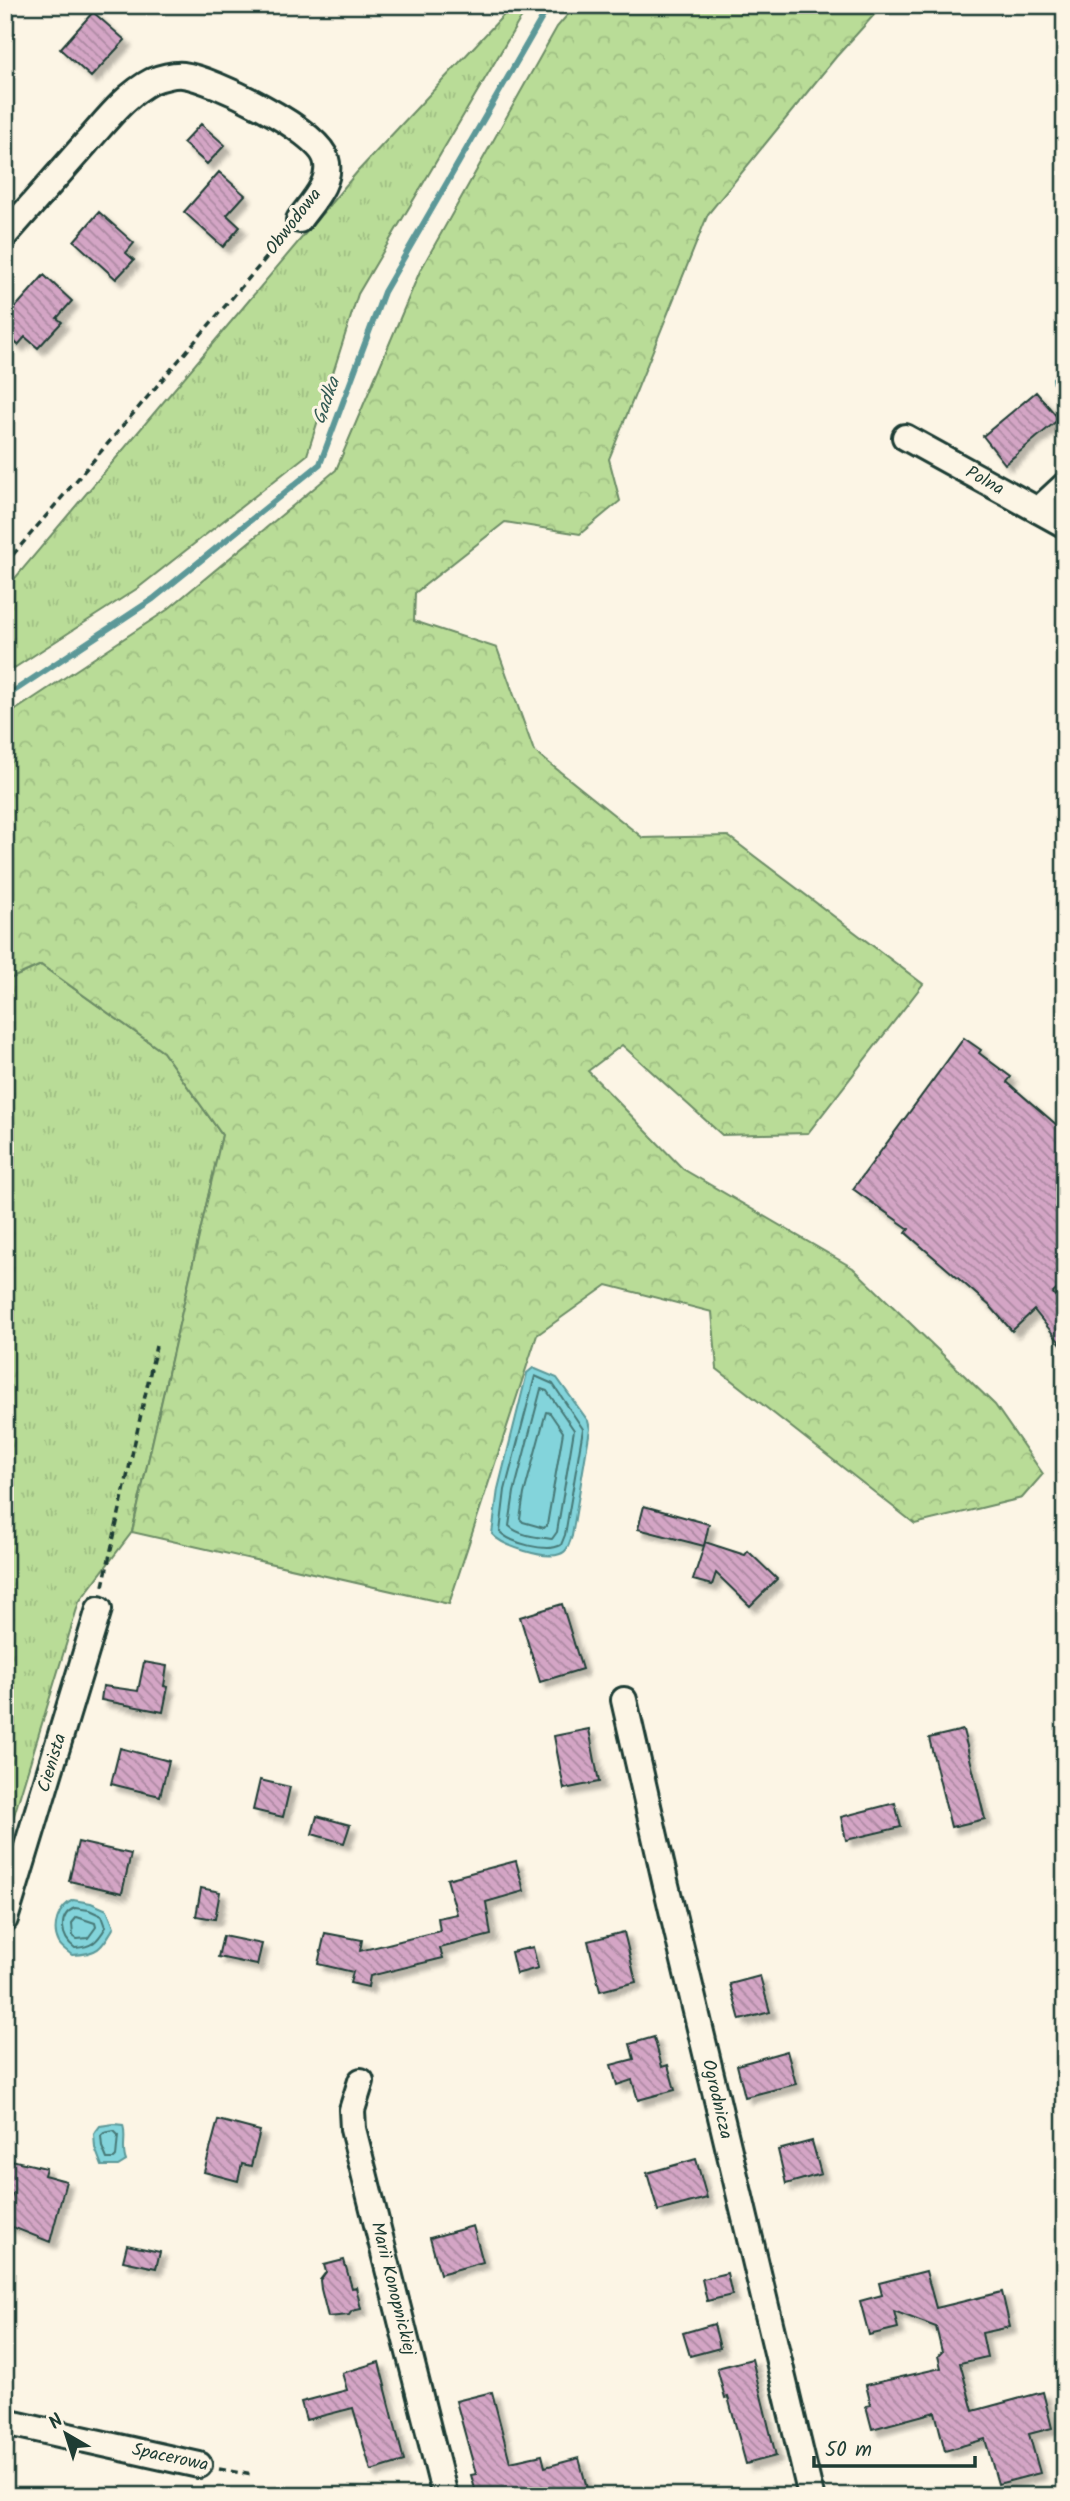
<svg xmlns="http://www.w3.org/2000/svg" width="1070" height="2501" font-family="Kalam,sans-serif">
<defs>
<pattern id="grass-tufts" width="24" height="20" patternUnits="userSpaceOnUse" patternTransform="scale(1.75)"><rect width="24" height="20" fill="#b9dc97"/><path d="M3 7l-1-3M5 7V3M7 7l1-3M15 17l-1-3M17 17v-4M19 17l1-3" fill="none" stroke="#9fbe83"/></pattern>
<pattern id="forest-crowns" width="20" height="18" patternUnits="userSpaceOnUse" patternTransform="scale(1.75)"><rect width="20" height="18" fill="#b9dc97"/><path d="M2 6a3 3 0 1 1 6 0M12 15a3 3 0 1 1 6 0" fill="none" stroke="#9fbe83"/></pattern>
<pattern id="building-back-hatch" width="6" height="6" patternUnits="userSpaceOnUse" patternTransform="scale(1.75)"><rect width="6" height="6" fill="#d4a5c5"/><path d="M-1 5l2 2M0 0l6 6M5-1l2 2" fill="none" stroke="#ab88a1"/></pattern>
<filter id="shadow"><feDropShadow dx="6" dy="6" stdDeviation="2" flood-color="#0004"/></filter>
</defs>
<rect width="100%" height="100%" fill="#fcf5e5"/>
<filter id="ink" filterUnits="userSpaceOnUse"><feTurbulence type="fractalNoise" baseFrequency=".0143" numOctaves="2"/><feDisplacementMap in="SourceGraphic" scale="14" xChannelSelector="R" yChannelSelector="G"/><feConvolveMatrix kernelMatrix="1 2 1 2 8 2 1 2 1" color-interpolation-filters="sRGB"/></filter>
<g filter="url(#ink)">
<!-- built -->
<path fill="#f0dddb" d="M5,2432L18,2435L6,2496H5Z"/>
<!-- grass -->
<path fill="url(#grass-tufts)" stroke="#6c8c66" stroke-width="2" d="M513,5H532L519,21L358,294L307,455L138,588L5,674V590L358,171Z
M41,965L163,1052L222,1135L132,1532L79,1602L12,1822L5,1811V981Z"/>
<!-- forest -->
<path fill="url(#forest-crowns)" stroke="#6c8c66" stroke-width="2" d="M576,5H883L836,57L708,214L609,459L620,501L580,534L505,522L415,593L414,621L497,648L534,751L643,838L728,836L923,984L808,1133L722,1135L622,1045L588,1071L683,1169L853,1268L995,1405L1043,1474L1022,1498L915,1524L717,1369L712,1312L607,1285L537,1335L449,1604L132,1532L222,1135L163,1052L41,965L5,981V717L167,610L336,470L420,271L557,27Z"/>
<!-- water -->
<path fill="#83d4db" stroke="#5b9898" stroke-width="2" d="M1065,364V392L1054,386L1053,378Z
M533,1368L557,1378L588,1421L590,1429L572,1536C569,1543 568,1552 560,1554C545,1560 502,1546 492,1534L498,1489L527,1373Z
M73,1900L91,1903L107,1910L114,1927C101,1949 98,1954 72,1955C67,1951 62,1948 59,1943C51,1928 58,1907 73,1900Z
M114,2124L123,2125C127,2137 121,2149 126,2161L118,2166H102L95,2148L94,2134L100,2126Z"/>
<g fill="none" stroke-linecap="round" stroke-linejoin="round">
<!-- shore -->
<path stroke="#477977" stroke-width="2" d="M535,1376L553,1384L583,1429L565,1535L561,1545C546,1553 511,1543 500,1532L505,1490Z
M541,1389L547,1391L574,1430L557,1532L552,1539C537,1537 520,1536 509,1526L514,1492Z
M546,1412L550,1413L563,1432L547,1525L544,1528L523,1522L520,1519L524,1494Z
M75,1908L89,1910L102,1916L106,1927C97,1942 92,1947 75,1948C61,1938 57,1915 75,1908Z
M77,1917L95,1923L96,1927L88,1938L77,1939L73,1936L72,1923Z
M114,2131L118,2135L116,2157L114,2159H107L102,2147L101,2136L104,2133Z"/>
<!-- stream -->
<path stroke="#5b9898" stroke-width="6" d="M5,697L153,599L320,464L384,292L543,16L553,5"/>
</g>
<!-- building -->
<path fill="url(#building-back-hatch)" stroke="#1f3d34" stroke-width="2" filter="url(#shadow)" d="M93,12L125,40L91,77L60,49Z
M201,124L225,145L207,164L183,143Z
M219,172L245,195L227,215L240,227L223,247L184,212Z
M99,212L134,243L126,253L134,260L116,279L74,241Z
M44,275L72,301L57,318L62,322L38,348L25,337L18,345L5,333V302L13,310Z
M1036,392L1059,419L1005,464L983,436Z
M964,1038L981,1050L979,1053L1011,1077L1007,1082L1065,1132V1282L1053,1293L1065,1309V1349L1034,1310L1012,1331L991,1307L906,1233L909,1229L853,1189Z
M644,1506L709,1524L704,1546L705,1542L745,1555L748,1551L777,1579L750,1606L716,1573L712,1585L693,1580L704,1546L638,1529Z
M562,1604L582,1669L540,1682L520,1617Z
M144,1662L167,1666L164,1686L168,1687L163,1712L101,1700L103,1686L138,1691Z
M589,1729L599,1782L564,1789L554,1736Z
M963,1730L985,1819L951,1827L929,1738Z
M120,1748L169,1761L160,1796L111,1784Z
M260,1780L290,1787L283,1817L253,1810Z
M895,1803L901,1827L846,1840L841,1817Z
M317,1816L350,1825L344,1843L312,1834Z
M78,1842L131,1854L122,1893L69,1881Z
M516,1861L524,1891L486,1902L491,1935L440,1948L443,1958L370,1976L368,1987L350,1983L353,1972L318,1964L325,1933L362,1940L360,1951L440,1931L438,1918L457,1914L447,1879Z
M201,1888L220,1892L215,1919L196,1916Z
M624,1932L636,1982L600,1991L588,1941Z
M223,1936L262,1944L257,1965L218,1957Z
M533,1947L538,1968L516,1974L511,1952Z
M760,1976L770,2012L740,2020L730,1984Z
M654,2037L662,2067L668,2065L675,2090L638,2100L632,2080L617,2085L611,2065L634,2059L630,2044Z
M787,2051L796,2084L745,2097L737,2065Z
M218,2120L260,2131L251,2166L242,2164L238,2181L204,2172Z
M812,2141L821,2174L786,2184L778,2150Z
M696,2159L707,2198L658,2211L647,2173Z
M11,2160L46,2168L44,2175L66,2181L50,2242L5,2224L12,2194L5,2192Z
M473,2226L483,2262L440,2274L430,2238Z
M127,2245L160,2252L156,2268L123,2261Z
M344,2260L352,2288L356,2287L361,2309L352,2311L349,2315L328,2317L321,2289L320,2280L326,2272L324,2265Z
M926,2271L936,2308L1002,2292L1010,2327L982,2333L987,2357L960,2363L973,2411L1043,2392L1052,2428L1029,2434L1040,2473L998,2484L985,2439L945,2451L935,2412L872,2429L866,2406L871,2405L866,2385L941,2368L938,2356L942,2352L936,2327L894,2311L898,2328L869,2335L860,2301L882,2295L879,2283Z
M727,2273L732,2295L707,2301L702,2279Z
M714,2324L720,2348L690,2356L683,2333Z
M752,2359L776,2456L746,2464L728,2397L725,2398L717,2368Z
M379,2362L404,2461L371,2471L353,2408L306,2420L301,2402L347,2390L342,2373Z
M492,2392L510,2462L542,2455L545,2467L579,2458L589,2496H528L527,2491L510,2496H477L471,2475L476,2474L456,2401Z"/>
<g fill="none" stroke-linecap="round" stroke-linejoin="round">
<!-- minor casing -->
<g stroke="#1f3d34" stroke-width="30">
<g id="minor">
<path d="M5,235C32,204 59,174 86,143C106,121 125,95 152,81C159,78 174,74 183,75C213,79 317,129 326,159C333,182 311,203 299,220"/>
<path id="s1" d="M905,437L1065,525"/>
<path d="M1038,510L1065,485"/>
<path id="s2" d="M624,1700L666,1885L811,2496"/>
<path id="s3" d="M5,1919L99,1609"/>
<path id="s4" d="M361,2081L352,2110L353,2129L445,2496"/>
<path d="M5,2422L199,2465"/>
</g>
</g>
<!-- path -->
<path stroke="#1f3d34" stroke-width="3.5" stroke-dasharray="7 5" stroke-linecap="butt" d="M5,564L284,237
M103,1586L156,1346
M219,2469L252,2475"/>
<!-- minor -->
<use href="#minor" stroke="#fcf5e5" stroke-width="24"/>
</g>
</g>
<g text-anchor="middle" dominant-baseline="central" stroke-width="6" stroke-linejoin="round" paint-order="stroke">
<!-- street labels -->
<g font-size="18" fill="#1f3d34" stroke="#fcf5e5">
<text transform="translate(294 222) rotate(-52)">Obwodowa</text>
<text stroke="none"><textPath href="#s1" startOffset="91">Polna</textPath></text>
<text stroke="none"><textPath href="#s3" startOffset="163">Cienista</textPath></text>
<text stroke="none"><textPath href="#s2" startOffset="410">Ogrodnicza</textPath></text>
<text stroke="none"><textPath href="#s4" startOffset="214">Marii Konopnickiej</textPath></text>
<text transform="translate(170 2458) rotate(12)">Spacerowa</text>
</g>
<!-- water labels -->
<g font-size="19" font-style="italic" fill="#335b55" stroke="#fcf5e5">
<text transform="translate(327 401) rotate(-70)">Gadka</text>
</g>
</g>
<!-- margin -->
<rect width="1070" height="2501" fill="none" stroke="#fcf5e5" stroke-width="28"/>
<rect x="14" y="14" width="1042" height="2473" fill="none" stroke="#1f3d34" stroke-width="2.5" filter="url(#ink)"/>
<!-- north arrow -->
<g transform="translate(66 2434) rotate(321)" stroke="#fcf5e5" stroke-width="5" paint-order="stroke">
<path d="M0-5L12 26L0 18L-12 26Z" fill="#1f3d34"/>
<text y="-10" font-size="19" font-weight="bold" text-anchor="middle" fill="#1f3d34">N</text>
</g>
<!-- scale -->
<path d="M814 2456v10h161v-10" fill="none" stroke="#1f3d34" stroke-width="3.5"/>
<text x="825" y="2456" font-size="21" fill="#1f3d34" stroke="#fcf5e5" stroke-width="5" paint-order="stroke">50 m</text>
</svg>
